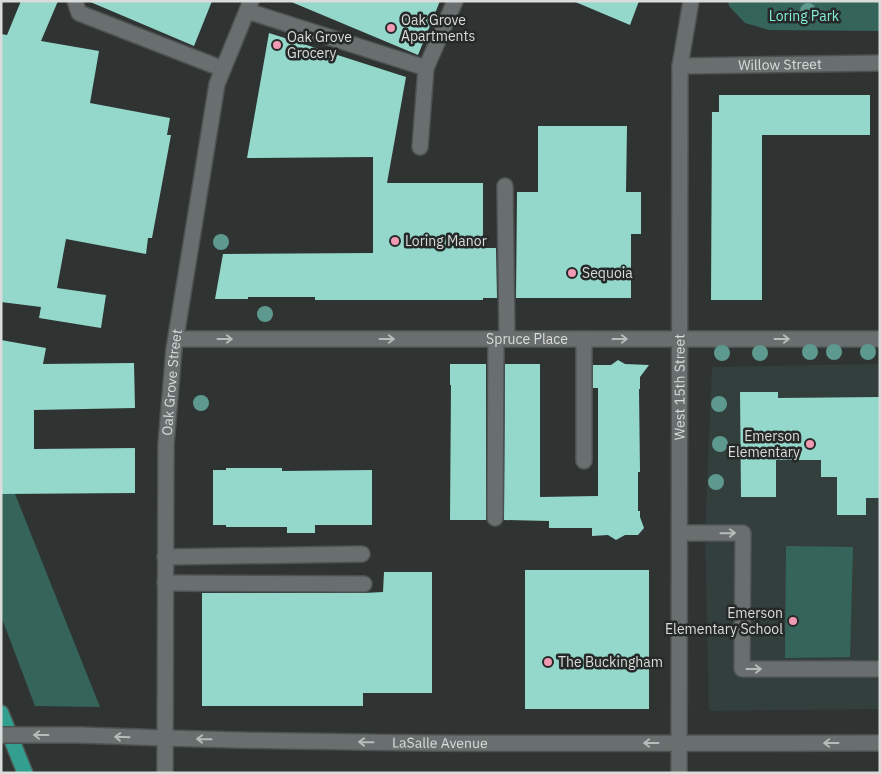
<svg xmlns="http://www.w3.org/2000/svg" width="881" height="774" font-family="'IBM Plex Sans',sans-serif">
<rect width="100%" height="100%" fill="#2f3433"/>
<!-- built -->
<path fill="#323f3c" d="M880,364V709L709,711L705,534L712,367Z"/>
<!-- green -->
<path fill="#35645b" d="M728,1H880V31L769,30L745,23L729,6Z
M1,494H15L100,707L35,706L1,616Z
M786,546L853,547L850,657L785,658Z"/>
<!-- building -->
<path fill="#93d8cb" d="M21,1H58L41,41L99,51L90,103L170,118L167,135H171L152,238H148L146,254L66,239L57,288L106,295L101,328L39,318L41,307L1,302V34L7,35Z
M88,1H212L194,46Z
M289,1H440L418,55Z
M573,1H639L630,25Z
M269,33L406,77L387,183H483V248H496L497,298H483V300H315V297H248V299H215L223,254L373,253V157L247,158Z
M719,95H870V135H762V300H711L712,112H719Z
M538,126H627L626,192H641V234H631V298H516L517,192H538Z
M1,340L46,348L43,364L134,363L135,408L34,410V449L135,448V493L1,494Z
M618,360L625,364L649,365L640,377V389H639L640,472H638V511H640V517L644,528L638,535H625L616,540L608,535L592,536V528H549V521L504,520L505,364H540V497L598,496V388H593V365H611Z
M450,364H486V520H450L451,385H450Z
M740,392H778V398L880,397V498H866V515H837V477H821V460H776V497H741Z
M226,468H282V471L372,470V525H315V533H287V527H226V525H213V470H226Z
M525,570H649V709H525Z
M384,572H432V693H363V706H202V593H364L383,592Z"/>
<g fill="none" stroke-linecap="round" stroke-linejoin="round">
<!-- minor casing -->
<g stroke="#4d5251" stroke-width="18">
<g id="minor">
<path d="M75,1L79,13L223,69"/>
<path d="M247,11L426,68"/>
<path id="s1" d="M680,66L880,63"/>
<path d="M420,147L426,68L455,1"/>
<path d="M505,186L507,339"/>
<path id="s2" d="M176,339H880"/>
<path d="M584,339V461"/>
<path d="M495,518L496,339"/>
<path d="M680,533H743L742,669H880"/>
<path d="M165,557L362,554"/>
<path d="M165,583L364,584"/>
<path id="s3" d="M80,735C346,746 613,743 880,743"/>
<path id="s4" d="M165,773L166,444L174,349L217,84L251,1"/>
<path id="s5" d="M679,773L680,66L691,1"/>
</g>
</g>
<!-- highway casing -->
<g stroke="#4d5251" stroke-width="18">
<path id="highway" d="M1,713L25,773"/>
</g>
<!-- minor -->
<use href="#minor" stroke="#696f6e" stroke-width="15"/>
<!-- highway -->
<use href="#highway" stroke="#329f8f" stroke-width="15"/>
<!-- minor-bridge casing -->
<g stroke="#4d5251" stroke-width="18" stroke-linecap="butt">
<path id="minor-bridge" d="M1,735H80"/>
</g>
<!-- minor-bridge -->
<use href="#minor-bridge" stroke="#696f6e" stroke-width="15"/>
</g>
<!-- trees -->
<g fill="#5d998e">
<circle cx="808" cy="11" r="8"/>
<circle cx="221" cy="242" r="8"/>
<circle cx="265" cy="314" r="8"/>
<circle cx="810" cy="352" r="8"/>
<circle cx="834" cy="352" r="8"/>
<circle cx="868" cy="352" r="8"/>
<circle cx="722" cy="353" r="8"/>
<circle cx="760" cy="353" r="8"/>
<circle cx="201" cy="403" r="8"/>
<circle cx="719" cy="404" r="8"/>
<circle cx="720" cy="444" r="8"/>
<circle cx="716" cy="482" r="8"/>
</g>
<!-- one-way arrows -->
<defs><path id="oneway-shaft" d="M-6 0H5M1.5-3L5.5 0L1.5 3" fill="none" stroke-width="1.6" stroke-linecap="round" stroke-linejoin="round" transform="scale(1.25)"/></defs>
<g stroke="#b7bbba">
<use href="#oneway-shaft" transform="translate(225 339)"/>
<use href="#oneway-shaft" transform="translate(387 339)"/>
<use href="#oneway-shaft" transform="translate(620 339)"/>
<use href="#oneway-shaft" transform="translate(782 339)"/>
<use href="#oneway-shaft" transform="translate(728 533) rotate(-1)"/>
<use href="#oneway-shaft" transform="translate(754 669)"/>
<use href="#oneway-shaft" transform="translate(41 735) rotate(180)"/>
<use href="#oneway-shaft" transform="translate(122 737) rotate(-178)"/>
<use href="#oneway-shaft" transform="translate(204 739) rotate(-179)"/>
<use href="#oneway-shaft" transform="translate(366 742) rotate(-179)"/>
<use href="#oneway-shaft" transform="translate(651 743) rotate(180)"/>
<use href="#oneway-shaft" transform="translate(831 743) rotate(180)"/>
</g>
<!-- markers -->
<g fill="#f19ab3" stroke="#252a29" stroke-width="2">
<circle cx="391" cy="28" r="5"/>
<circle cx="277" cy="45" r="5"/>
<circle cx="395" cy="241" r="5"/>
<circle cx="572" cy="273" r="5"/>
<circle cx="810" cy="444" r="5"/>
<circle cx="793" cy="621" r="5"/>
<circle cx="548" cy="662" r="5"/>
</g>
<g text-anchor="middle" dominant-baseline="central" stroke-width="5" stroke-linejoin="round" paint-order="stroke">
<!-- park labels -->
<g font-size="14" fill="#83ecd9" stroke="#252a29">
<text x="804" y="16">Loring Park</text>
</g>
<!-- poi labels -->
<g font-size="14" fill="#d9dcdb" stroke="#252a29" text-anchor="start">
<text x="401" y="20">Oak Grove<tspan x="401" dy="16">Apartments</tspan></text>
<text x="287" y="37">Oak Grove<tspan x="287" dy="16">Grocery</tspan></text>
<text x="405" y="241">Loring Manor</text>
<text x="582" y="273">Sequoia</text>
<text x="800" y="436" text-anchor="end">Emerson<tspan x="800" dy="16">Elementary</tspan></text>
<text x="783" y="613" text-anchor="end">Emerson<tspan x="783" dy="16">Elementary School</tspan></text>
<text x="558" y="662">The Buckingham</text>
</g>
<!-- street labels -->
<g font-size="14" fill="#d9dcdb" stroke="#252a29">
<text stroke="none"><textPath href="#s1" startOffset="100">Willow Street</textPath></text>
<text stroke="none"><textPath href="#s2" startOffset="351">Spruce Place</textPath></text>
<text stroke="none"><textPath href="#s4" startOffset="391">Oak Grove Street</textPath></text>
<text stroke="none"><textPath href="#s5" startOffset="386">West 15th Street</textPath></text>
<text stroke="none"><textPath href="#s3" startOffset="360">LaSalle Avenue</textPath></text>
</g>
</g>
<!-- border -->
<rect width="881" height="774" fill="none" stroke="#d9dcdb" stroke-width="5"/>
</svg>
